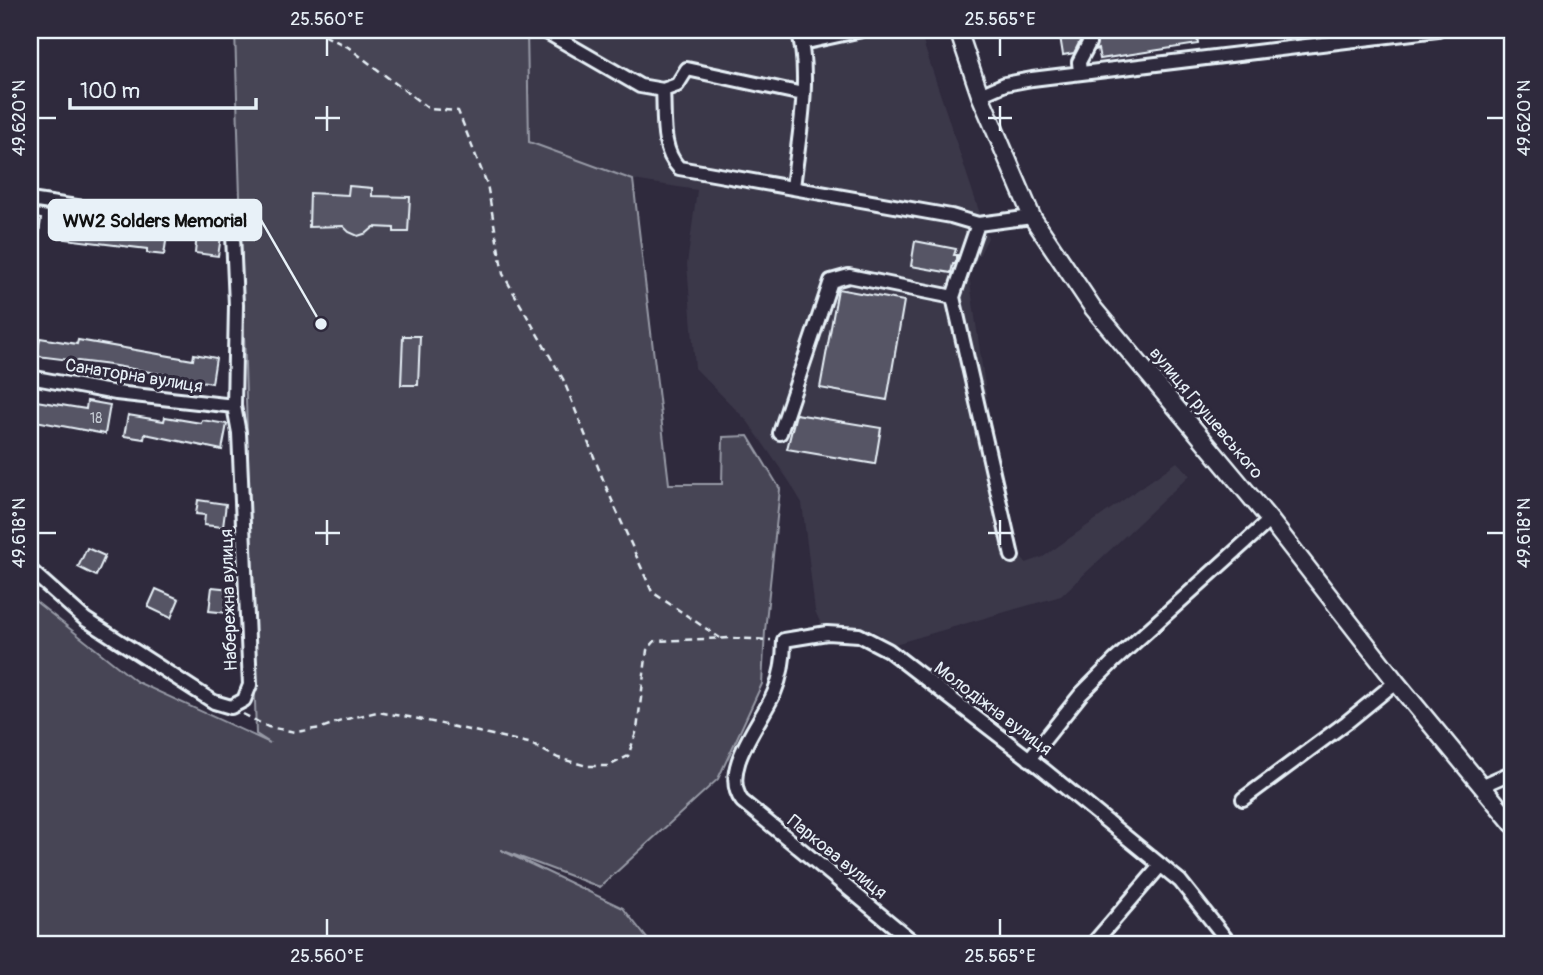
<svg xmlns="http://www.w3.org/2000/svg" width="1543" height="975" font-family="Pangolin,sans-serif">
<rect width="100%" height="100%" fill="#2f2a3d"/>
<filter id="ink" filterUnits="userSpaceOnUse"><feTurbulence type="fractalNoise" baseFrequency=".0143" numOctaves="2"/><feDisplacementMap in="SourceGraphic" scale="14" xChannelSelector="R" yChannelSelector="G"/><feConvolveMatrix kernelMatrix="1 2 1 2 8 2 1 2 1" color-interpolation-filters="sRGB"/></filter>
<g filter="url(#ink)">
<!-- built -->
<path fill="#3b3749" d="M526,30H919L988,238L969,275L992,435L1018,555L1026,563L1043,557L1177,462L1190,475L1061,596L895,644L874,631L821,624L815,611L802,503L789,481L748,422L695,368L687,264L697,190L633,180L529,142Z"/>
<!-- green -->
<path fill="#464455" stroke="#979aa6" stroke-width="2" d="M235,30H527L529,142L633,180L669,484H722L723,437L748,436L780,489L765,631L762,684L718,779L600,887L501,850L623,908L652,945H30V597L137,682L270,743L256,734Z"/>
<!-- building -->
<path fill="#575565" stroke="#e8f1f8" stroke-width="2" d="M1059,30H1077L1080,41L1074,53L1063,55Z
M1121,30H1196L1198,44L1100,59L1098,49L1095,50L1097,33Z
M349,186L372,188V196L410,197L408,232H394V228L374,227L367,233L358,236L349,232L343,226L309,227L310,193L348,195Z
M30,217L41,219L39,234L30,233Z
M67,222L124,229L125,223L135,225V231L167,235L164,255L147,253V249L65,239Z
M197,234L221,237L218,256L195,253Z
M915,241L956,249L954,255H957V259L955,264H953L951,273L911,266Z
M838,289L904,301L887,400L820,388Z
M403,336H420L418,385H401Z
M40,338L77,344L78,340L193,360L194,354L216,358L212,383L110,365L37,356Z
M30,400L86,409L87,401L110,405L105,434L30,420Z
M796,414L881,428L875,464L787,449Z
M128,415L164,421L165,417L201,423L202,420L227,424L222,450L145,434L144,439L124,436Z
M198,500L226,504L223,527L204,525L205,515L196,514Z
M87,548L105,556L96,576L78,567Z
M212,587L231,589L228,613L209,611Z
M156,589L179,599L171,618L148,607Z"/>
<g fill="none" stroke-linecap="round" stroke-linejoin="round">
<!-- minor casing -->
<g stroke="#e8f1f8" stroke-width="18">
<path id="minor" d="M543,30L640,86L663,90L677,85L687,69L803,94
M802,43L862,30
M1080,73L1079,62L1089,43L1088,30
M663,90C665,115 660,149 679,168L951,216L978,224L1032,217
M980,95L1005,84L1032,79L1438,30
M793,188C798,140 812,76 798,30
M30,200L137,216L227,225L233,235L236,305L234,406L239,433L250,685L244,700L231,707L214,702L85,619L30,570
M953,297L1012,556
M30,377L116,393L234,406
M780,433L831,281L849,276L953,297L978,224
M1029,759L1081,694L1114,661L1270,520
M1481,786L1513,772
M1243,799L1347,722L1396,682
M917,945L742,801C719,770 761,723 774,693C781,677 784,658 784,640L827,633L859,635L888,650L1044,770L1180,881L1231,945
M1092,945L1161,865"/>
</g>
<!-- major casing -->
<g stroke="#e8f1f8" stroke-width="21">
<path id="major" d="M958,30L980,95L1032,217L1093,308L1270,520L1396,682L1513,824"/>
</g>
<!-- path -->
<path stroke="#e8f1f8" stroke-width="2.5" stroke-dasharray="7 5" stroke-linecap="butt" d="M313,30L348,47L429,109L458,111L487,184L503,274L563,379L604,482L652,592L720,638
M243,714L268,727L296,732L321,728L347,719L377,712L409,717L529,743L558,758L587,766H609L628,756L637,730L647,650L655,641L731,638L771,640"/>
<!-- minor -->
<use href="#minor" stroke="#2f2a3d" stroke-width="12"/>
<!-- major -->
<use href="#major" stroke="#2f2a3d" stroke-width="16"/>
</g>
</g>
<!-- ticks -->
<path fill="none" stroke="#e8f1f8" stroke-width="2.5" d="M327,38V56M1000,38V56M327,106V131M1000,106V131M38,118H56M315,118H340M988,118H1012M1487,118H1504M327,520V545M1000,520V545M38,533H56M315,533H340M988,533H1012M1487,533H1504M327,919V936M1000,919V936"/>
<g text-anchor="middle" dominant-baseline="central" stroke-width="6" stroke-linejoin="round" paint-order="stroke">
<!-- number labels -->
<g font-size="14" fill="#c4cad3">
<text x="96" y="418">18</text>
</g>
<!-- street labels -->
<g font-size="18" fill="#e8f1f8" stroke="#2f2a3d">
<text transform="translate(134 376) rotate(9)">Санаторна вулиця</text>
<text transform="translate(1206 413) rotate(50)">вулиця Грушевського</text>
<text transform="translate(229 600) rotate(-92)">Набережна вулиця</text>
<text transform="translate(993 709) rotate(37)">Молодіжна вулиця</text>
<text transform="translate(837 857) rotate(39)">Паркова вулиця</text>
</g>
</g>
<!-- callouts -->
<path fill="none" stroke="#e8f1f8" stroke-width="2.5" d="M321 324L261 220"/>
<circle fill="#e8f1f8" stroke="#2f2a3d" stroke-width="2.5" cx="321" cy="324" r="7"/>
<rect fill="#e8f1f8" stroke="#e8f1f8" stroke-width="2.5" x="49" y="200" width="212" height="40" rx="7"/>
<g font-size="19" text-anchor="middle" font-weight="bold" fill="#111">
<text x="155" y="227">WW2 Solders Memorial</text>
</g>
<!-- margin -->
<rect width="1543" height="975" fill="none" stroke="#2f2a3d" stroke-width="77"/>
<!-- scale -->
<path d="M70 98v10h186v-10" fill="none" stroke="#e8f1f8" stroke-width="3.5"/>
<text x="80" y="98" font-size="21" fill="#e8f1f8" stroke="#2f2a3d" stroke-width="5" paint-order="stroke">100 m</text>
<rect x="38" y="38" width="1466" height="898" fill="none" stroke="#e8f1f8" stroke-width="2.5"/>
<g font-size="18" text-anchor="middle" fill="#e8f1f8">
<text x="327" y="25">25.560°E</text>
<text x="1000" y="25">25.565°E</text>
<text transform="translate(19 118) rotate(-90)" y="6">49.620°N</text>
<text transform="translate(1524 118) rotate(-90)" y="6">49.620°N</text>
<text transform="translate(19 533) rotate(-90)" y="6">49.618°N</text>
<text transform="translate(1524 533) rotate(-90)" y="6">49.618°N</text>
<text x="327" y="962">25.560°E</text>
<text x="1000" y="962">25.565°E</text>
</g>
</svg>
